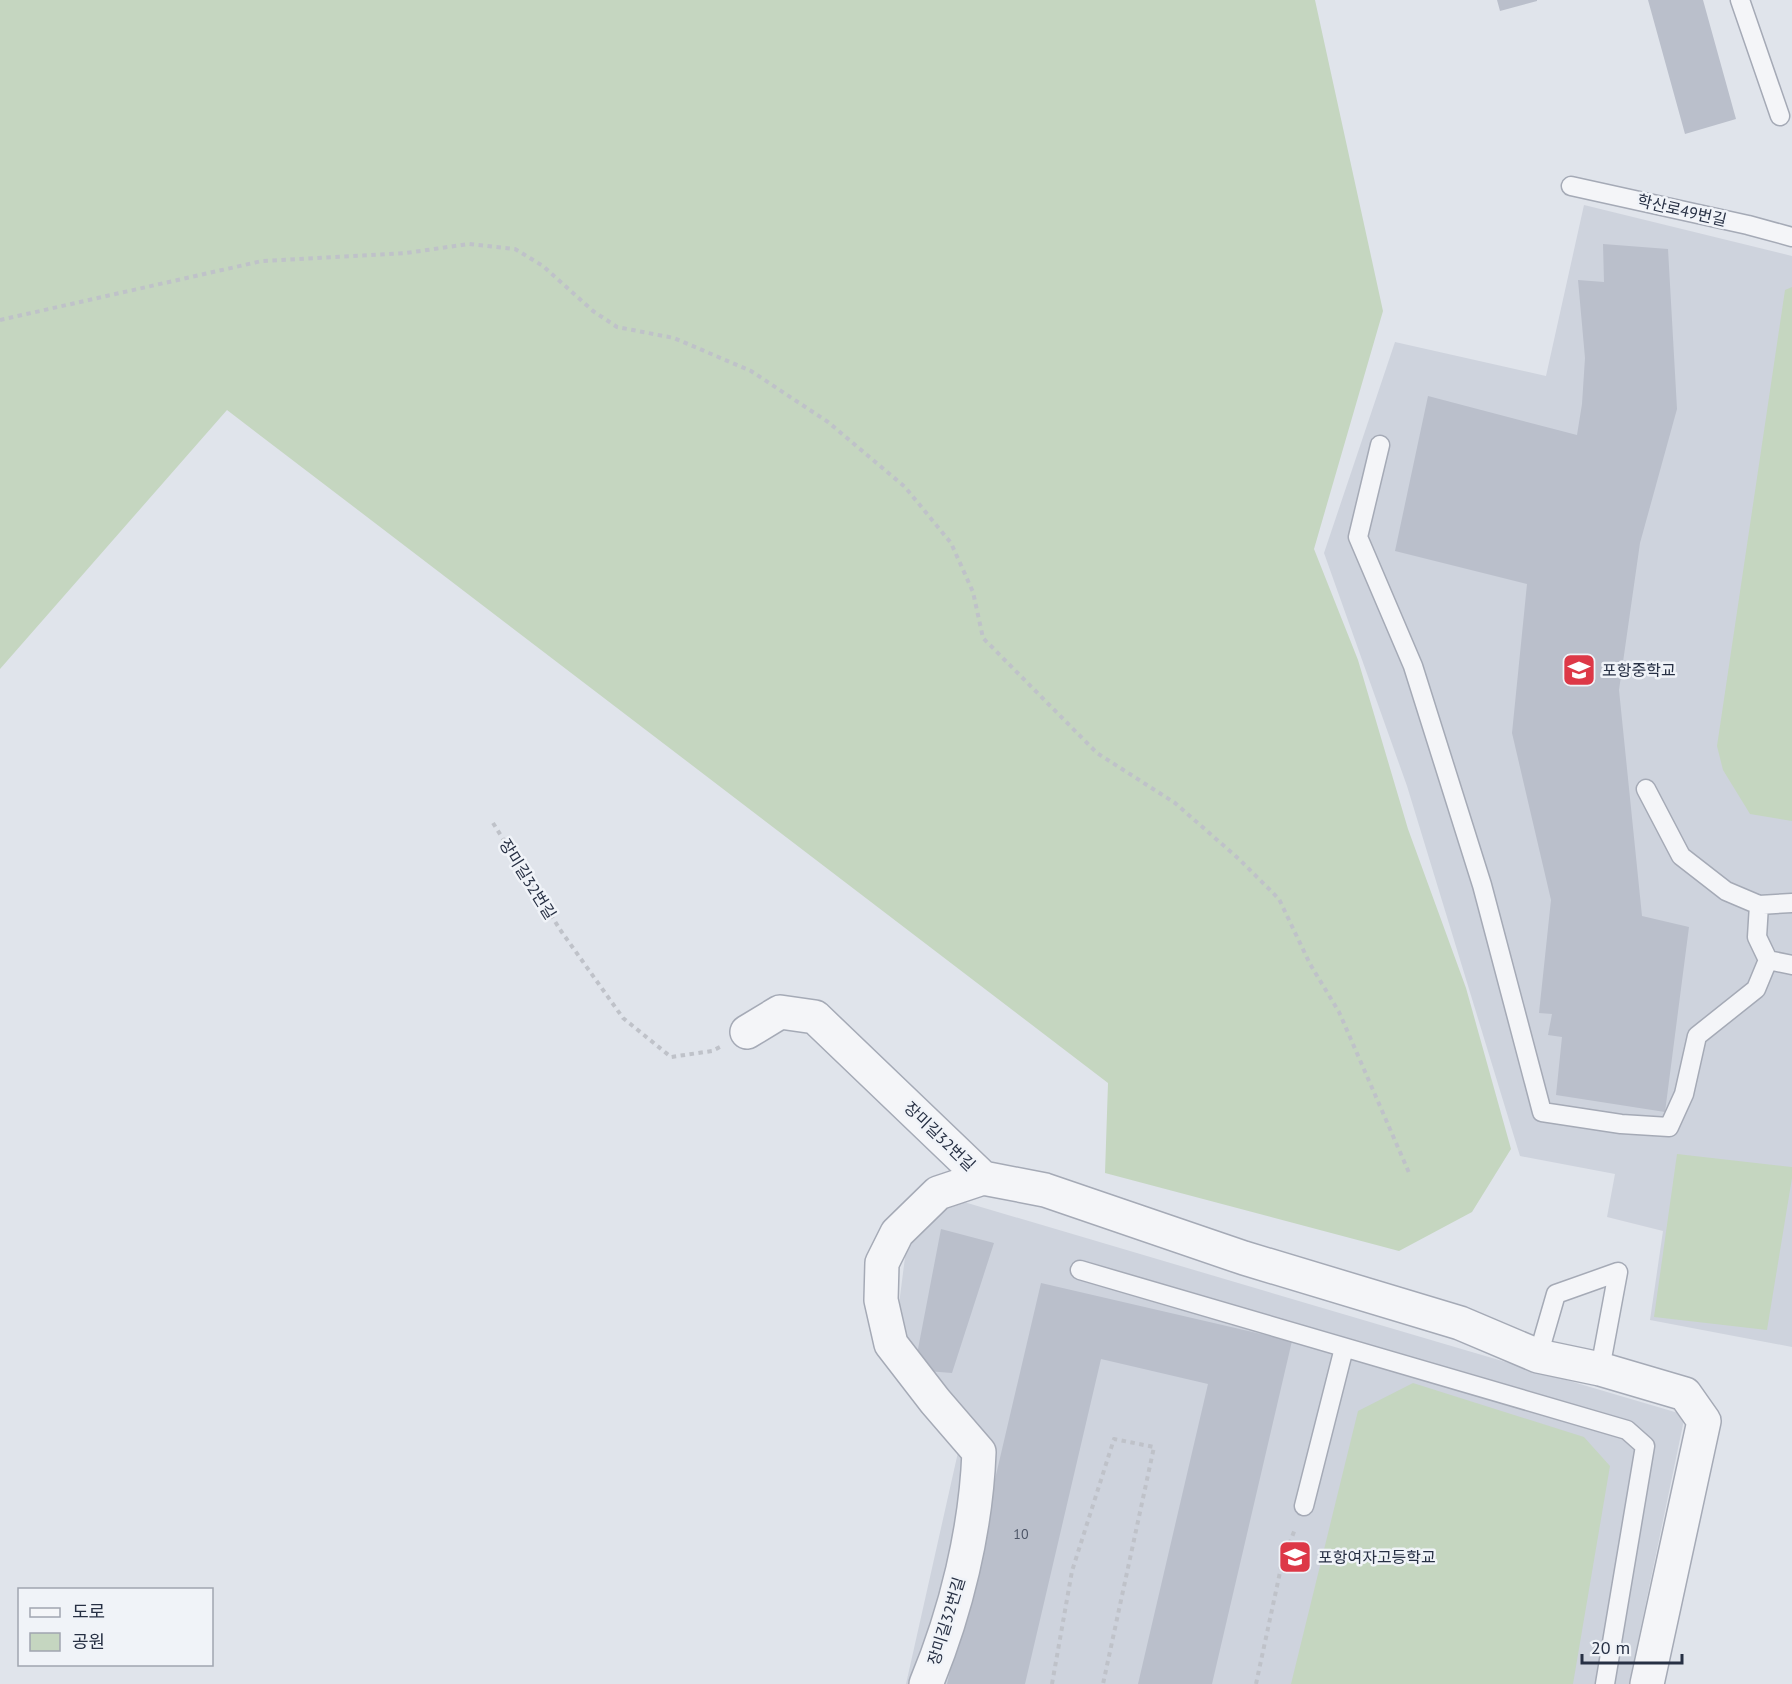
<svg xmlns="http://www.w3.org/2000/svg" width="1792" height="1684" font-family="'PT Sans','Noto Sans KR',sans-serif">
<rect width="100%" height="100%" fill="#e0e4eb"/>
<!-- built -->
<path fill="#ced3dd" d="M1584,205L1792,256V1347L1650,1320L1663,1231L1607,1217L1615,1174L1520,1156L1407,786L1324,553L1395,342L1546,376Z
M964,1202L1685,1415L1629,1684H906L963,1430L896,1328L910,1218Z"/>
<!-- green -->
<path fill="#c5d6c0" d="M0,0H1315L1383,311L1314,549L1358,660L1408,829L1466,988L1511,1149L1472,1212L1399,1251L1105,1173L1108,1083L227,410L0,669Z
M1792,287V821L1750,814L1723,770L1717,746L1785,290Z
M1677,1154L1792,1167V1178L1767,1330L1654,1317Z
M1413,1383L1584,1437L1610,1466L1573,1684H1291L1358,1411Z"/>
<!-- building -->
<path fill="#babfcb" d="M1497,0H1537V1L1500,11Z
M1648,0H1703L1736,119L1685,134Z
M1603,244L1668,249L1677,409L1640,543L1619,690L1642,916L1689,927L1665,1112L1556,1095L1562,1037L1548,1035L1552,1014L1539,1013L1551,900L1512,733L1527,584L1395,551L1428,396L1577,435L1582,404L1585,358L1578,280L1604,282Z
M941,1229L994,1243L952,1373L914,1370Z
M1041,1283L1292,1341L1212,1684H1138L1208,1384L1101,1359L1025,1684H947Z"/>
<g fill="none" stroke-linecap="round" stroke-linejoin="round">
<!-- lane casing -->
<g stroke="#a5aab6" stroke-width="21">
<path id="lane" d="M1740,0L1780,116
M1571,186L1748,225L1792,237
M1380,445L1358,537L1413,666L1482,885L1542,1112L1621,1124L1669,1127L1684,1094L1697,1036L1756,989L1768,960
M1646,789L1681,856L1726,891L1759,905
M1792,903L1759,905L1757,937L1768,960L1792,965
M1080,1270L1627,1430L1645,1446L1605,1684
M1538,1356L1556,1294L1618,1272L1600,1369
M1304,1506L1344,1348"/>
</g>
<!-- street casing -->
<g stroke="#a5aab6" stroke-width="36">
<path id="street" d="M747,1032L780,1012L815,1017L983,1178
M926,1684C956,1612 976,1530 979,1452L935,1401L891,1344L881,1300L882,1263L897,1233L938,1193L983,1178L1045,1190L1244,1258L1460,1323L1538,1356L1600,1369L1685,1394L1704,1421L1647,1684"/>
</g>
<!-- path -->
<path stroke="#bfc2c9" stroke-width="4" stroke-dasharray="4.5 4.5" stroke-linecap="butt" d="M0,320L262,261L406,253L469,244L515,249L543,266L593,311L617,327L674,338L751,371L828,422L905,487L951,543L973,592L983,638L1097,753L1175,803L1239,859L1279,899L1310,964L1339,1012L1410,1175
M493,823L561,931L623,1018L671,1057L712,1051L720,1047
M1052,1684L1072,1571L1114,1439L1154,1447L1103,1684
M1256,1684L1282,1563L1295,1529"/>
<!-- lane -->
<use href="#lane" stroke="#f4f5f8" stroke-width="18"/>
<!-- street -->
<use href="#street" stroke="#f4f5f8" stroke-width="33"/>
</g>
<!-- icons -->
<defs>
<g id="school-square" transform="scale(1.725)"><rect x="-9" y="-9" width="18" height="18" rx="4" fill="#dd3847" stroke="#f0f3f8"/><path d="M0-5L7-2L0 1L-7-2ZM-4 1L0 2.5L4 1V4Q0 6-4 4Z" fill="#fff"/></g>
</defs>
<g fill-rule="evenodd">
<use href="#school-square" x="1579" y="670"/>
<use href="#school-square" x="1295" y="1557"/>
</g>
<g text-anchor="middle" dominant-baseline="central" stroke-width="5" stroke-linejoin="round" paint-order="stroke">
<!-- number labels -->
<g font-size="14" fill="#4c5466">
<text x="1021" y="1534">10</text>
</g>
<!-- street labels -->
<g font-size="16" fill="#273044" stroke="#f0f3f8">
<text transform="translate(1682 210) rotate(13)">학산로49번길</text>
<text transform="translate(528 879) rotate(58)">장미길32번길</text>
<text transform="translate(940 1136) rotate(44)">장미길32번길</text>
<text transform="translate(946 1621) rotate(-73)">장미길32번길</text>
</g>
<!-- poi labels -->
<g font-size="16" fill="#273044" stroke="#f0f3f8" text-anchor="start">
<text x="1602" y="670">포항중학교</text>
<text x="1318" y="1557">포항여자고등학교</text>
</g>
</g>
<!-- legend -->
<rect x="18" y="1588" width="195" height="78" fill="#f0f3f8" stroke="#a0a5b0" stroke-width="1.5"/>
<rect x="30" y="1608" width="30" height="9" fill="#f4f5f8" stroke="#a0a5b0" stroke-width="1.5"/>
<text x="72" y="1618" font-size="18" fill="#273044">도로</text>
<rect x="30" y="1633" width="30" height="18" fill="#c5d6c0" stroke="#a0a5b0" stroke-width="1.5"/>
<text x="72" y="1648" font-size="18" fill="#273044">공원</text>
<!-- scale -->
<path d="M1582 1654v9h100v-9" fill="none" stroke="#273044" stroke-width="3"/>
<text x="1591" y="1654" font-size="18" fill="#273044" stroke="#f0f3f8" stroke-width="4.5" paint-order="stroke">20 m</text>
</svg>
